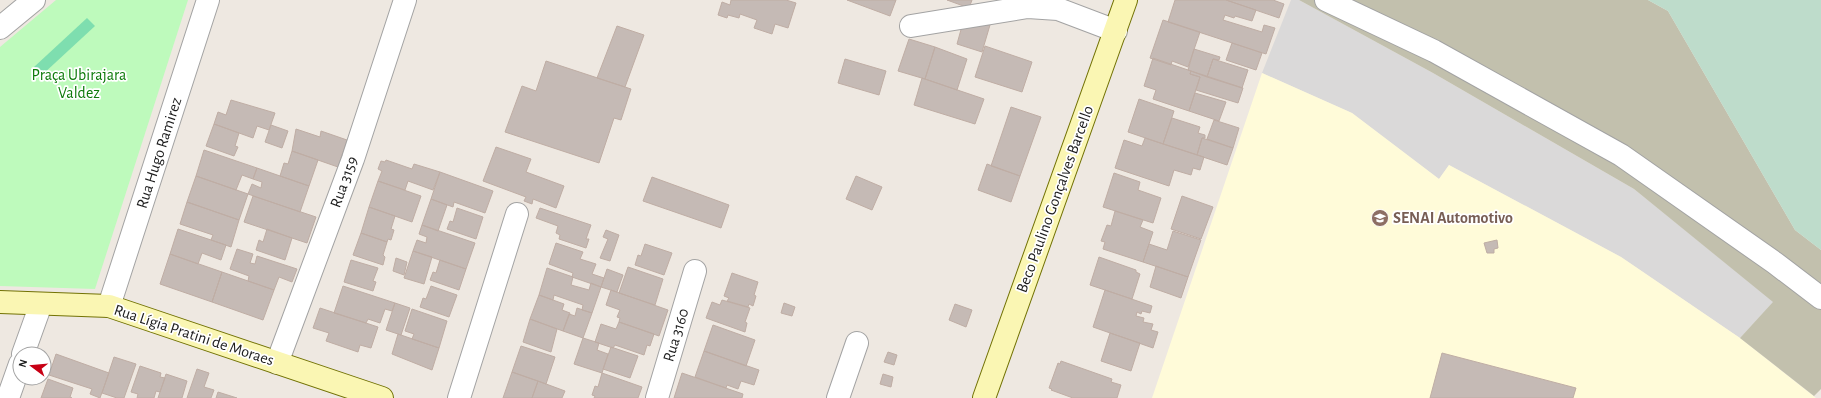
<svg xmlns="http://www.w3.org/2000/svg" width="1821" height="398" font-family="'Alegreya Sans',sans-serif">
<rect width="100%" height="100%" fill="#eee8e1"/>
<!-- residential -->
<path fill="#dad9d9" d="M1291,0H1299L1433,73L1634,189L1774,302L1740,338L1621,257L1449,165L1439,179L1352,113L1262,73Z"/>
<!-- education -->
<path fill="#fffbd9" d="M1262,73L1352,113L1439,179L1449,165L1621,257L1740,338L1816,398H1152Z"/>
<!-- construction -->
<path fill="#c2c0ad" d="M1299,0H1648L1668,11L1795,230L1821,250V389L1814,396L1740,338L1773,302L1634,189L1433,73Z"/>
<!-- wetland -->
<path fill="#bedccb" d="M1648,0H1821V250L1795,230L1668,11Z"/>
<!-- park -->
<path fill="#befabc" d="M56,0H188L95,289L0,286V47Z"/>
<!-- pitch -->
<path fill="#7edeaf" d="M87,18L95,26L42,75L34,67Z"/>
<!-- building -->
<path fill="#c5bab5" stroke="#bfada4" d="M731,0H786L796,3L788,28L775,24L772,34L754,28L757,20L740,14L739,18L728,15L727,18L718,15L722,2L730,5Z
M847,0H896L890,16Z
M947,0H972L969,8Z
M1175,0H1226L1256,10L1252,21L1235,16L1234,18L1225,15L1223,20L1262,32L1264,25L1275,28L1266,54L1168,22Z
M1226,0H1273L1284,4L1279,18Z
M1163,20L1200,32L1188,67L1172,61L1171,65L1150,58Z
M990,25L982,52L957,44L962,26Z
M617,26L644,35L625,87L597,78Z
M909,39L935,47L925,79L898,71Z
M1232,43L1262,53L1256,70L1226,60Z
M985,46L1032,62L1022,92L975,77Z
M935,47L967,59L957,90L925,79Z
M1194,49L1220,57L1219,60L1213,59L1207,77L1188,70Z
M1153,58L1188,70L1191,71L1190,74L1200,77L1189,111L1153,99L1156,90L1144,86Z
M845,59L886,71L879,95L838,83Z
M1213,59L1248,70L1242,88L1207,77Z
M546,61L631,89L621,120L614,118L599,163L505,132L522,86L536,91Z
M1191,71L1243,88L1238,103L1196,90L1200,77L1190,74Z
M922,78L984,99L975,124L914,105Z
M1195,93L1226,102L1219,121L1189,111Z
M1139,99L1174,111L1163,144L1128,132Z
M231,100L275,113L269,130L257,126L253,138L214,124L218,112L226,115Z
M1011,107L1041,117L1020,176L991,166Z
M1172,118L1200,127L1198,133L1205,135V138H1202L1197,155L1163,144Z
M1214,120L1239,128L1233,148L1207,139Z
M214,124L239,133L235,146L238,147L234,156L206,146Z
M271,125L288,131L282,148L265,142Z
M296,129L320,137L321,131L347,140L338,167L292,151Z
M1145,138L1204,157L1200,170L1193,168L1191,175L1174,170L1169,186L1115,168L1124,140L1142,146Z
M1202,138L1233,148L1227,165L1197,155Z
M496,147L531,159L526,172L564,186L556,208L533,199L532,204L524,201L526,197L483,181Z
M204,150L257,168L253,179L242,175L236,190L196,176Z
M292,151L318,160L309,186L280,176L284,163L288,164Z
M386,160L412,169L414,164L440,172L433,190L408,181L405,190L378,181L382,171L378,169L381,161L385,162Z
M987,164L1020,176L1011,202L978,190Z
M257,168L309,186L300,212L248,194L252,184L261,188L262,182L253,179Z
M440,172L493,191L485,213L454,202L453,207L431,199Z
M1114,173L1140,182L1138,190L1161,198L1153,223L1103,207Z
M196,176L248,194L239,220L187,202Z
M856,176L882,187L872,210L846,199Z
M652,177L729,205L721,228L643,201Z
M378,181L421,196L412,222L369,207Z
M253,196L316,217L307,243L244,222Z
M1182,196L1213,207L1201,239L1171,229Z
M431,199L447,205L438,231L422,225Z
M187,202L239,220L231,247L211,240L213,235L180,224Z
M369,207L395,216L391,229L394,230L391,240L388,239L387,242L361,233Z
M457,208L483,217L476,239L447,229L450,221L453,222Z
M540,208L591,225L586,239H589L586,248L559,239L560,235L556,233L558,226L536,218Z
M1115,211L1143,220L1140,227L1153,232L1143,262L1103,249L1105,242L1101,241L1107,225L1111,226Z
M422,225L475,243L466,269L413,251L417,240L426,243L427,237L419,234Z
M178,229L226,245L221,260L202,253L198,264L170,254Z
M267,229L292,238L285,260L256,250L259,240L263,242Z
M606,230L619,235L610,261L600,258L608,239L603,237Z
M1173,231L1201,240L1188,277L1143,262L1149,244L1167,250Z
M361,233L387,242L383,255L385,257L383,265L353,255Z
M1497,240L1498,248L1494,249V253H1487L1484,243Z
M556,243L583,252L580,259L596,264L592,274L604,278L601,287L572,277L573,273L549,264Z
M645,244L672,253L664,275L635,265L638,255L641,256Z
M237,249L253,254L250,263L255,264L257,256L297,269L292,282L279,277L274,290L248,281L249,276L230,269Z
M413,251L432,257L424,284L404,278Z
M170,254L222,272L212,302L160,284Z
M1099,257L1136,270V272L1140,274L1132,299L1090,285Z
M396,258L407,262L404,275L393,271Z
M351,260L378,268L373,281L376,282L373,291L344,282Z
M440,260L466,269L459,290L430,280L433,272L436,273Z
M1156,266L1188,277L1181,298L1150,287Z
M628,267L663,279L655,305L619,293Z
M547,268L573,277L571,285L589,290L591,283L601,287L592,313L582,310L583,305L554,295L553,300L539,295Z
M607,269L623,275L617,292L601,287Z
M222,272L274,290L263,320L212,302Z
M732,273L758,282L754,295L756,296L753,306L749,304L748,307L727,301L729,298L724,296Z
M343,286L395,303L392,311L385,309L380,323L368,319L366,323L334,313Z
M431,286L457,295L449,317L420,307L423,298L426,299Z
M611,290L668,310L659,336L619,322L620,318L617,317L620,310L606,305Z
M1105,290L1152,306L1150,313L1142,311L1141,314L1137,312L1136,316L1144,318L1143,322L1153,324L1151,330L1158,332L1153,348L1093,327Z
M539,295L564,304L562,310L570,313L563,331L530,319Z
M722,300L750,308L745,322L747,323L745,332L706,318L712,302L720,305Z
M395,303L410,308L401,335L386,330Z
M784,303L795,307L792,316L781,313Z
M955,304L972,310L966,327L949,320Z
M320,308L378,327L371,348L360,345L358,352L326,341L329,333L313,328Z
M577,308L592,313L583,338L563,331L569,314L575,316Z
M412,309L447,321L439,348L412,339L414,334L405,331Z
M530,319L557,329L551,352L523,342Z
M619,322L654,334L650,346L647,345L644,355L615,345L613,348L595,342L601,324L616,329Z
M713,325L755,340L746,366L704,351Z
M1110,333L1140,343L1131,371L1101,361Z
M398,334L439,348L432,370L392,354Z
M583,338L599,343L597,350L608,354L602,373L574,364Z
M521,346L555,357L546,384L512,372Z
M611,347L638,356L630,378L603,369Z
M704,351L759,370L754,385L741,381L738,389L727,385L726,388L695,377Z
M888,352L897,355L894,365L884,362Z
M1442,353L1576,388L1573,398H1430Z
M56,354L109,373L100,398L90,394L92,389L49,375Z
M114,357L136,364L124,398H117L102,393Z
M1061,361L1112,379L1111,382L1121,385L1117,398H1073L1051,390L1052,389L1049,388L1058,363L1060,364Z
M140,366L161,373L160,377L165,378L160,392L156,391L154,398H137L138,394L131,392Z
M197,369L209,373L204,387L214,390L211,398H187Z
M512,372L538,381L532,398H503Z
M602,373L642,387L638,398H594L595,396L592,395L595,386L598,387Z
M682,373L743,394L742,398H674Z
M166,374L187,381L182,398H158Z
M883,374L893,377L891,387L880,384Z
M48,379L73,388L70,397L72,398H41Z
M538,381L565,391L562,398H532Z
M218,392L237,398H216Z"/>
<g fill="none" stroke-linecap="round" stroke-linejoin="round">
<!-- street casing -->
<g stroke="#a3a3a3" stroke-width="24">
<path id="street" d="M1326,0L1434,51L1621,155L1775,263L1821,298
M911,26L1028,7L1058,9L1116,31
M0,28L34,0
M109,306L208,0
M23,354L41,304
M277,363L353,159L405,0
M8,398L20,364
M459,398L517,214
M657,398L695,271
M838,398L857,343"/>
</g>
<!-- secondary casing -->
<g stroke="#727204" stroke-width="24">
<path id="secondary" d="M0,302L109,306L382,398
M984,398L1126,0"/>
</g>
<!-- street -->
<use href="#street" stroke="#fff" stroke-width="22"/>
<!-- secondary -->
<use href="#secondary" stroke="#faf6b3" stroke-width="22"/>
</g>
<!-- icons -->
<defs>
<g id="university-disc" transform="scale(0.9)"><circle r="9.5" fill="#8d6e63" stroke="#fff"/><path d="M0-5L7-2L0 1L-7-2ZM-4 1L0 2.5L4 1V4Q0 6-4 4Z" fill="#fff"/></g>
</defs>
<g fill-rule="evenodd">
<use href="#university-disc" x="1380" y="218"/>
</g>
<g text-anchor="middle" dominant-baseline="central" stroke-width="3.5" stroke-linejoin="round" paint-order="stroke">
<!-- park labels -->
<g font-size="16" fill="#0d7a0a" stroke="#fff">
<text x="79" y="75">Praça Ubirajara<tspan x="79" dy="18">Valdez</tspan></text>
</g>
<!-- street labels -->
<g font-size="16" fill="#1c1c1c" stroke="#fff">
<text transform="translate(159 153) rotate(-72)">Rua Hugo Ramirez</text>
<text transform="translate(344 182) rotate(-70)">Rua 3159</text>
<text transform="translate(1055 199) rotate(-70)">Beco Paulino Gonçalves Barcello</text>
<text transform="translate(194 335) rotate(18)">Rua Lígia Pratini de Moraes</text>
<text transform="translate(676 335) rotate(-73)">Rua 3160</text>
</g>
<!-- education labels -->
<g font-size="16" font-weight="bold" fill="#785e54" stroke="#fff" text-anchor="start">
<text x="1393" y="218">SENAI Automotivo</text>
</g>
</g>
<!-- north arrow -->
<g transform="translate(32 366) rotate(286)"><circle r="19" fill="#ffffff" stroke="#a4a4a4"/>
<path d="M0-3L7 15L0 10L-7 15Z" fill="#c80015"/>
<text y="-6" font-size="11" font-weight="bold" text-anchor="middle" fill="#1c1c1c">N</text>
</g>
</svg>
